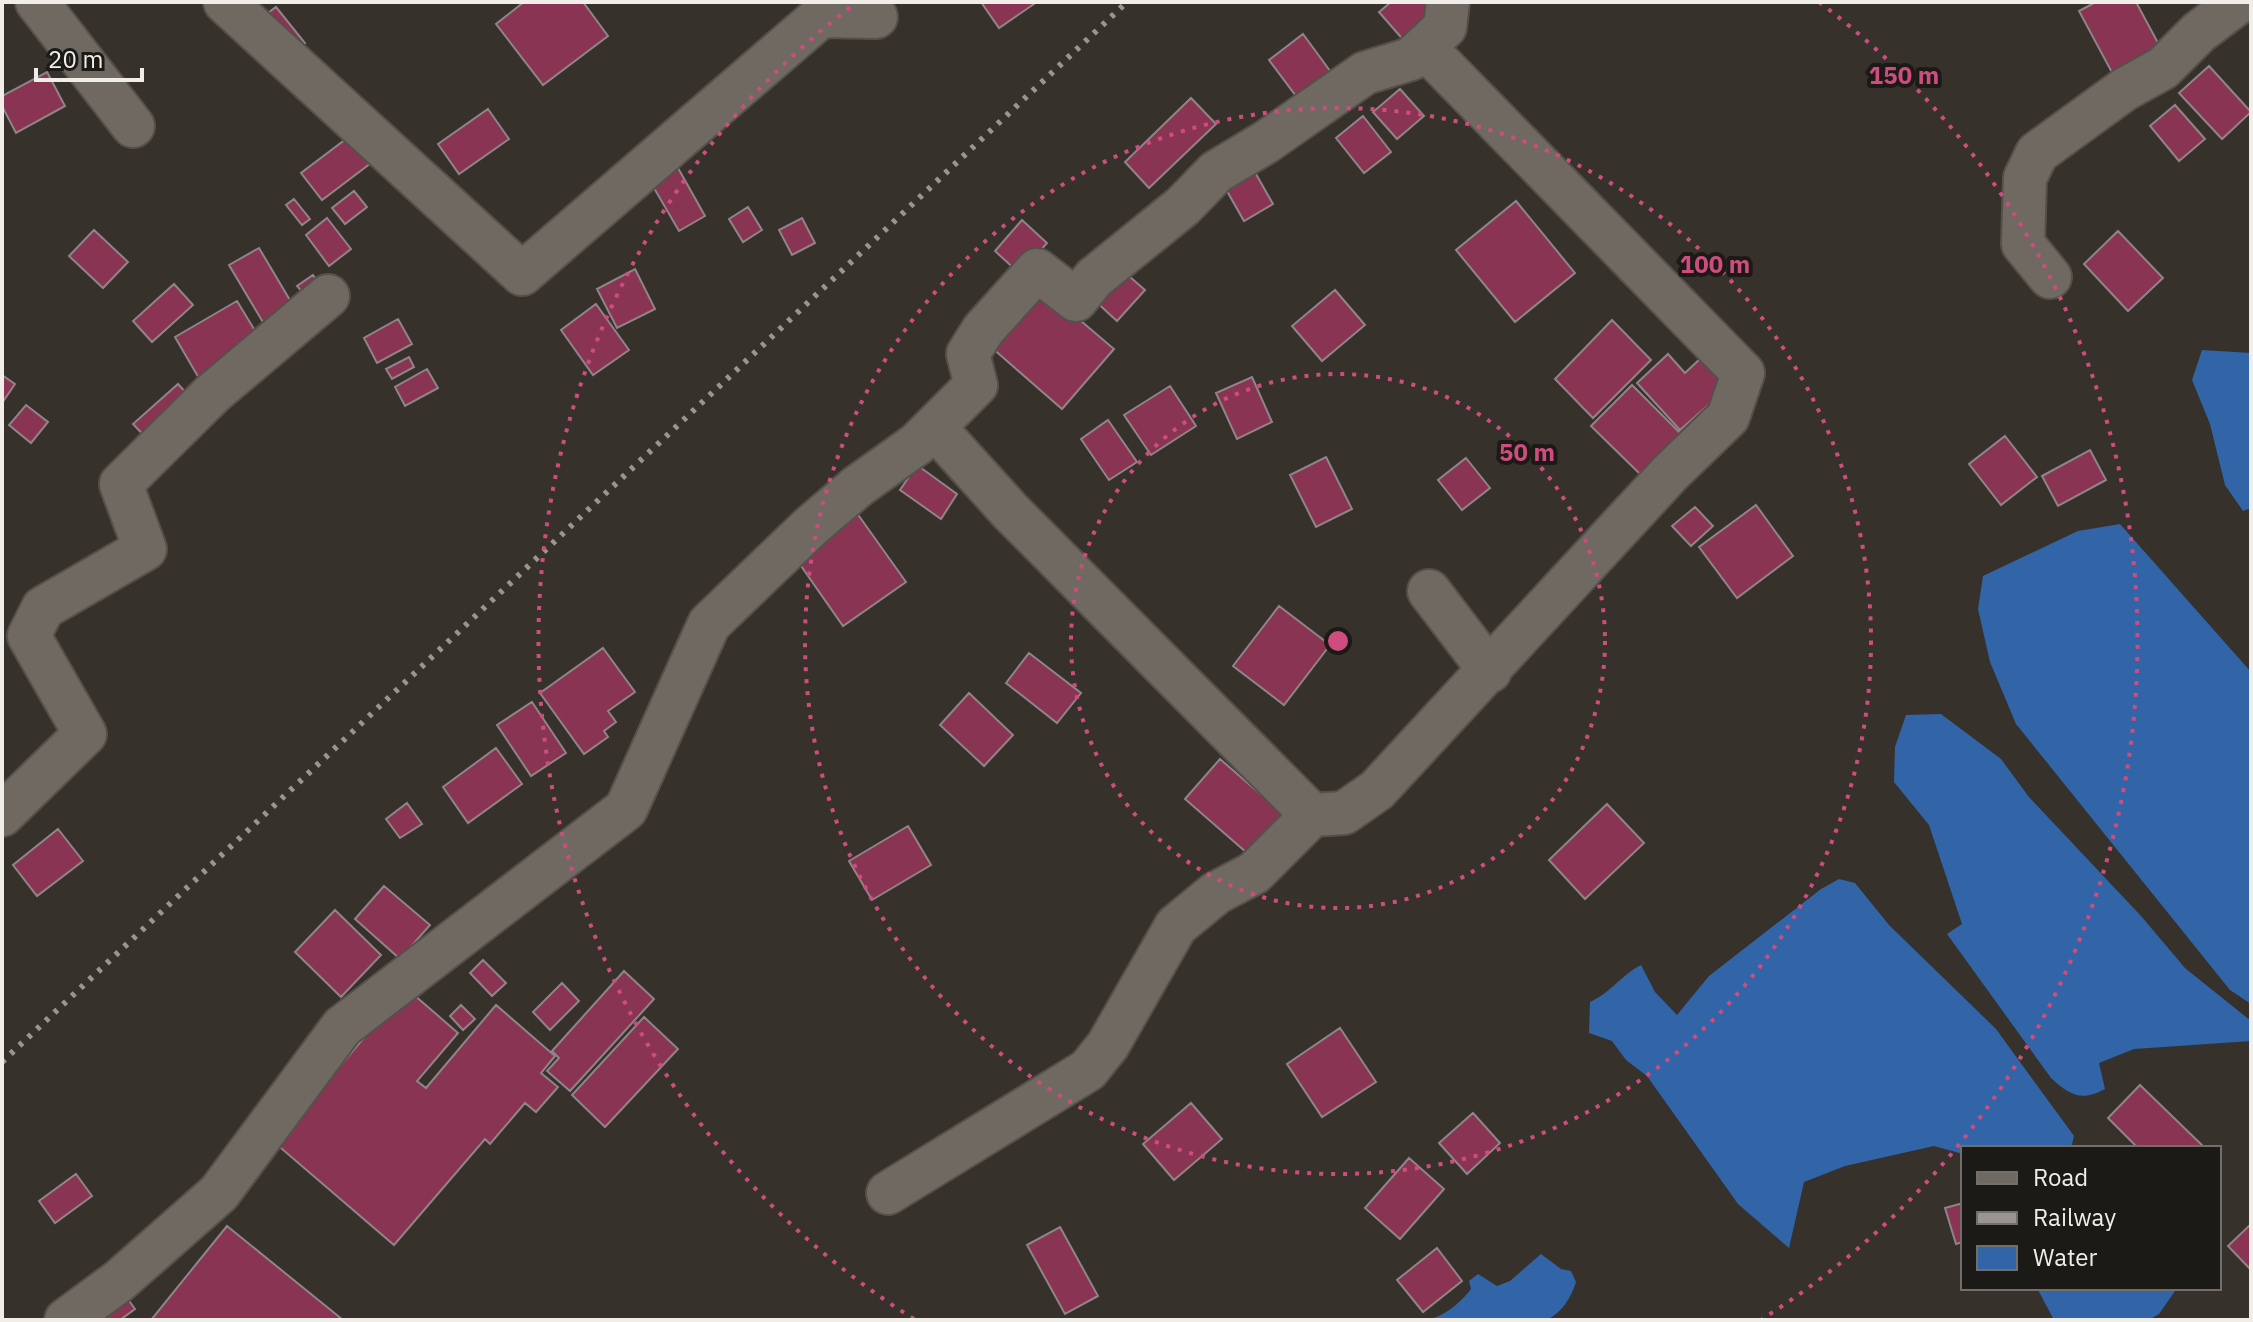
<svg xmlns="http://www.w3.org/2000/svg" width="2253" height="1322" font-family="'IBM Plex Sans',sans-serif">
<rect width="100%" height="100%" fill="#37312b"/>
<!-- water -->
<path fill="#3165a8" d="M2202,350L2251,353V508L2243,511L2225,485L2210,424L2192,380Z
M2120,524L2251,672V1004L2230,990L2016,724L1990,662L1978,609L1983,576L2078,531Z
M1941,714L2001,759L2029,797L2141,916L2185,968L2251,1021V1041L2134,1049L2099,1063L2105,1089C2081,1102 2070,1095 2051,1078L1947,934L1962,924L1929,825L1894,782L1895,747L1906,715Z
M1839,879L1855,883L1889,925L1996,1029L2074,1136L2071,1148H1963V1154L1934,1146L1845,1166L1804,1182L1789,1248L1738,1204L1647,1076L1626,1060L1612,1041L1589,1033L1590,1002C1613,991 1620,976 1641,965L1655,992L1677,1015L1709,976L1821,889Z
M1541,1254L1561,1269L1571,1271L1576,1282C1571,1298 1561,1314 1546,1320H1425C1443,1318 1460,1303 1471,1289L1469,1281L1478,1274L1497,1286L1510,1281Z
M2037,1288H2177L2159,1314L2149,1320H2054Z"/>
<!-- building -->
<path fill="#8a3454" stroke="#8f8487" stroke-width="2" d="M524,2H583L608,36L543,85L496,24Z
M981,2H1033L1034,4L999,28Z
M1391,2H1427L1439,15L1406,43L1379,12Z
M2096,2H2136L2164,54L2116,80L2079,11Z
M276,7L305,43L288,56L260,19Z
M1303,34L1336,79L1302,104L1269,60Z
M2209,66L2251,112L2222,139L2179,93Z
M47,72L65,106L16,133L2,106V96Z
M1400,89L1424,116L1397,139L1373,112Z
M1191,98L1216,124L1149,188L1125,162Z
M2175,105L2205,139L2179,161L2150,126Z
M488,109L509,139L459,174L438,144Z
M1363,116L1391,152L1364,173L1336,138Z
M350,136L371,163L322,200L301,173Z
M1252,167L1273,204L1244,221L1223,184Z
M678,168L705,216L679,231L651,183Z
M354,191L367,207L345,224L332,208Z
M294,199L310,219L302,225L286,205Z
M1516,201L1575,273L1515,322L1456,250Z
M748,207L762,230L743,242L729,219Z
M327,218L351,249L329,266L306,235Z
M802,218L815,243L792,255L779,230Z
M1022,220L1047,243L1020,274L995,251Z
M94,230L128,262L103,288L69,256Z
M2118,231L2163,278L2128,311L2084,264Z
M259,248L294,307L264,324L229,265Z
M635,269L655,309L617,328L597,289Z
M1122,270L1145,290L1117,321L1094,300Z
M313,275L318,282L303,293L297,286Z
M1034,281L1114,349L1062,409L983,340Z
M174,284L193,305L152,342L133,321Z
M1335,290L1365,325L1322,361L1292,326Z
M237,301L263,344L200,380L175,337Z
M596,304L629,350L593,375L561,330Z
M398,319L412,344L377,363L364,338Z
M1612,320L1651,360L1593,418L1555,379Z
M1668,354L1685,373L1702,357L1729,387L1680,430L1637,383Z
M409,357L414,367L392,379L386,369Z
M427,369L438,388L405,406L395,387Z
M2,375L15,384L2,403Z
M1252,377L1272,422L1237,439L1216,393Z
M178,384L197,405L152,444L133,424Z
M1632,385L1681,434L1641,475L1591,426Z
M1170,386L1196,426L1151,455L1124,415Z
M26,405L48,422L31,443L9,425Z
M1108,420L1137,462L1109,480L1081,439Z
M2005,436L2037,477L2001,505L1969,464Z
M2090,450L2106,480L2058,506L2042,476Z
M1326,457L1352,509L1316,527L1290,475Z
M1466,458L1490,488L1462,510L1438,480Z
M917,465L957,494L941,519L900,490Z
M1756,505L1793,556L1737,598L1699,547Z
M1695,507L1713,526L1691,546L1672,526Z
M854,509L906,582L843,626L792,553Z
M1279,606L1330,645L1284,705L1233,666Z
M603,648L635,692L608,711L616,722L604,731L608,737L584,754L540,693Z
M1029,653L1081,693L1057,723L1006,683Z
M969,693L1013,735L984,766L940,725Z
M532,702L566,753L531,776L497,725Z
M496,748L522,784L468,823L443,787Z
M1220,759L1289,819L1254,859L1185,799Z
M407,803L422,824L400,838L386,819Z
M1607,804L1644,843L1585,899L1549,860Z
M908,826L931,865L872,900L849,861Z
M58,829L83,861L37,896L13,865Z
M384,886L430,925L400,959L355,919Z
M335,910L381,955L341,997L295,952Z
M483,960L506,983L492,996L470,973Z
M624,971L654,999L570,1091L547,1071L559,1058L552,1051Z
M562,983L579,1001L550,1030L533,1012Z
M406,988L458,1033L417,1081L426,1088L496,1005L555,1056L541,1073L558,1087L536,1112L525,1103L490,1144L485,1139L394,1245L275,1143Z
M461,1005L475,1019L463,1030L450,1016Z
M644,1017L678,1049L605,1127L572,1095Z
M1340,1028L1376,1082L1322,1117L1287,1064Z
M2140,1085L2205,1148H2138L2108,1118Z
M1191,1103L1222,1139L1174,1180L1143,1144Z
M1473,1113L1500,1143L1467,1174L1439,1143Z
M1409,1158L1444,1189L1400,1239L1365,1208Z
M76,1174L92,1196L55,1223L39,1201Z
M1963,1203V1242L1956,1244L1945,1208Z
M2251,1224V1270L2228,1246Z
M227,1226L343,1320H151Z
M1060,1227L1098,1296L1065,1314L1027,1245Z
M1437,1248L1462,1281L1423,1312L1397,1280Z
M122,1291L135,1309L120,1320H82Z"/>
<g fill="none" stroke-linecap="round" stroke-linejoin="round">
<!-- street casing -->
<g stroke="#56504b" stroke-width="46">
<path id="street" d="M37,2L133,126
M225,2L522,274L821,16L876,17
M2050,277L2023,244L2025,178L2037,153L2125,89L2163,68L2199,32L2239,2
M934,427L1010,511L1312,815L1344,813L1377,790L1670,473L1728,417L1743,373L1424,47
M1429,591L1490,671
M2,815L85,734L29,636L43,608L145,549L121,484L213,393L328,296
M888,1193L1088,1070L1108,1045L1176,926L1216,893L1254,873L1312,815
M66,1320L119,1281L219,1193L342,1027L626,809L709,624L810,527L858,486L917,444L976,385L968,354L983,330L1037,270L1076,300L1094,278L1183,206L1216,172L1266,142L1365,73L1411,59L1445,27L1448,2"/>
</g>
<!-- street -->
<use href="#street" stroke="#706962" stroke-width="42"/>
<!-- rail -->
<path stroke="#9a9590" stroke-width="6" stroke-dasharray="4 8" stroke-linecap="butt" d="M2,1062L1127,2"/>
</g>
<!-- distance rings -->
<g fill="none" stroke="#ce4d7e" stroke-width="4" stroke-dasharray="4 8">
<circle cx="1338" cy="641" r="267"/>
<circle cx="1338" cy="641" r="533"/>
<path d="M914 1319A800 800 0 0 1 857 2M1819 2A800 800 0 0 1 1762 1319"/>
</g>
<circle cx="1338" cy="641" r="12" fill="#ce4d7e" stroke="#1c1a17" stroke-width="4"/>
<g font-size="24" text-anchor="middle" font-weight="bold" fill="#ce4d7e" stroke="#1c1a17" stroke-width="8" stroke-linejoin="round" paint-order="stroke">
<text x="1904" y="84">150 m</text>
<text x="1715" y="273">100 m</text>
<text x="1527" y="461">50 m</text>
</g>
<!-- border -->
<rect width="2253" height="1322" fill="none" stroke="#f1ede9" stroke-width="8"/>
<!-- legend -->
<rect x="1961" y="1146" width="260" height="144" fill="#1c1a17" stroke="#716e6b" stroke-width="2"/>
<rect x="1977" y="1172" width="40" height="12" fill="#706962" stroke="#716e6b" stroke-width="2"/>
<text x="2033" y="1186" font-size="24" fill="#f1ede9">Road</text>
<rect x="1977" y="1212" width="40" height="12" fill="#9a9590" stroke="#716e6b" stroke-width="2"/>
<text x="2033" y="1226" font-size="24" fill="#f1ede9">Railway</text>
<rect x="1977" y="1246" width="40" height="24" fill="#3165a8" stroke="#716e6b" stroke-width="2"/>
<text x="2033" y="1266" font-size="24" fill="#f1ede9">Water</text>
<!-- scale -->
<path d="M36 68v12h106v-12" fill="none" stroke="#f1ede9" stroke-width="4"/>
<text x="48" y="68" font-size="24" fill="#f1ede9" stroke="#1c1a17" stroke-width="6" paint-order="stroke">20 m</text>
</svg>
